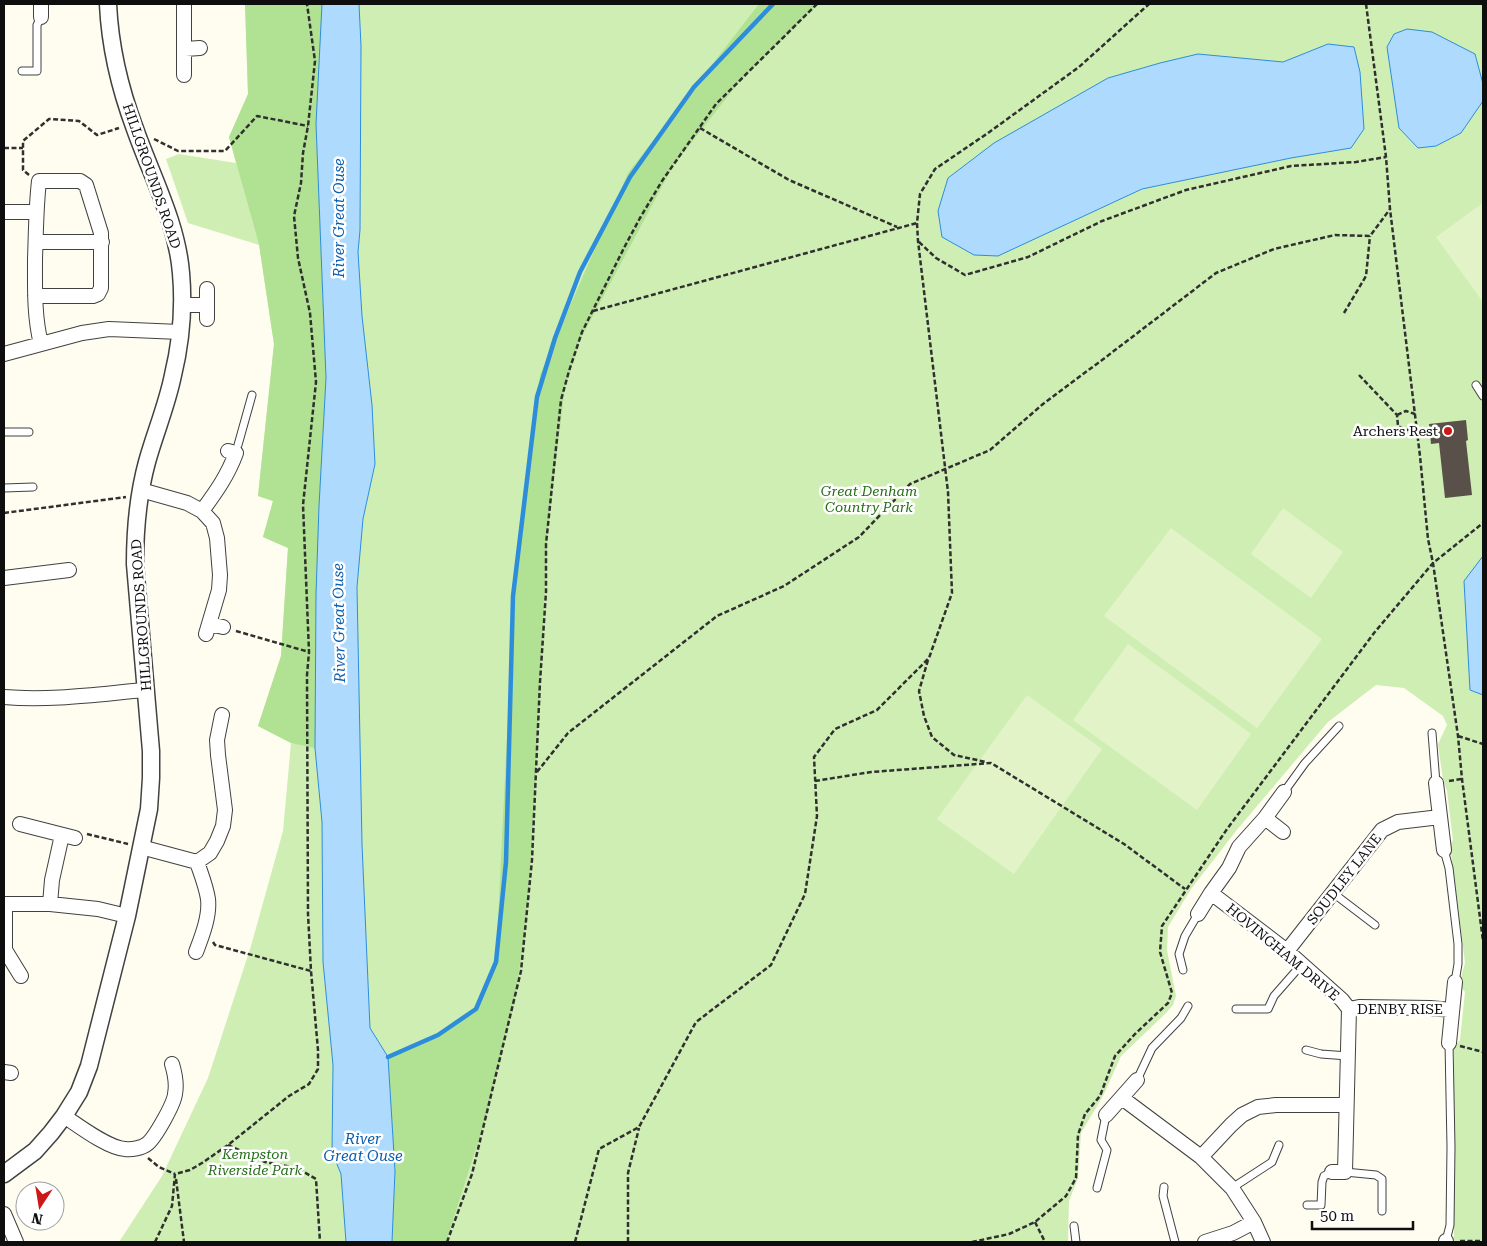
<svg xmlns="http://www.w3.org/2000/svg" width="1487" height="1246" font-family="'Roboto Serif',serif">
<rect width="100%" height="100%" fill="#fffdf0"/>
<!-- green -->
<path fill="#cfeeb4" d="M245,4H322L323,8L316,124L319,506L315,748L322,822L323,962L333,1065L332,1152L341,1174L346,1242H119L162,1176L208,1078L251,946L283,831L291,743L258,726L281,656L288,548L263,537L273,501L258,496L274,344L259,245L188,223L166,159L179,154L236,163L229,137L248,94Z
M359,4H1483V1242H1455L1454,1240V1047L1460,1040L1465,992L1459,984L1465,963L1450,845L1453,840L1447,791L1443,780L1438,744L1447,725L1443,716L1404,688L1376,685L1328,722L1236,831L1191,889L1168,927L1167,950L1176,996L1173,1005L1166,1013L1121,1056L1103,1096L1081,1133L1078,1178L1069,1201L1068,1242H392L395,1171L388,1057L370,1028L362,844L357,587L363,519L375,464L372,405L362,316L358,252L360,230L361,46Z"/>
<!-- forest -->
<path fill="#b1e192" d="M245,4H322L316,124L326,378L319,506L315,748L291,743L258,726L281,656L288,548L263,537L273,501L258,496L274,344L259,244L229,137L248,94Z
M759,4H818L739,82L673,166L580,340L565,387L548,526L534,809L527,913L516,993L486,1117L446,1242H392L395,1171L388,1057L438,1035L476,1009L496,962L514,591L540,375L628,173Z"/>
<!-- pitch -->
<path fill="#e2f4c7" d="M1483,203V302L1436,237Z
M1283,508L1343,552L1311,598L1251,554Z
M1171,528L1322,639L1257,728L1104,616Z
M1128,644L1251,734L1197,810L1073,720Z
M1027,695L1102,749L1014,874L937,819Z"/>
<!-- water -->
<path fill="#aedbfd" stroke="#2d8ddb" d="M322,4H359L361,46L360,230L358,252L362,316L372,405L375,464L363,519L357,587L362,844L370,1028L388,1057L395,1171L392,1242H346L341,1174L332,1152L333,1065L323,962L322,822L315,748L316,594L319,506L326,378L316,124Z
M1407,29L1432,32L1475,54L1483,84V101L1461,133L1436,146L1418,148L1399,128L1387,47L1394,34Z
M1328,44L1354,47L1360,72L1364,129L1351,148L1291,158L1142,189L998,256L974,255L942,237L938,211L948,178L994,143L1108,78L1160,63L1198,54L1283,62Z
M1483,556V695L1470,690L1464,581Z"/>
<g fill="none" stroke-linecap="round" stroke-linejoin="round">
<!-- stream -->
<path stroke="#2d8ddb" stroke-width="4.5" d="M388,1057L438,1035L476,1009L496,962L506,862L513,596L537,397L555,338L580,272L630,177L694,87L773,4"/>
</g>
<!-- building -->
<path fill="#585049" d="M1466,420L1468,440L1466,441L1472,495L1445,498L1439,443L1431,444L1429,424Z"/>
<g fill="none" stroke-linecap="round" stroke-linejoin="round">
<!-- service casing -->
<g stroke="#414141" stroke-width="9">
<path id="service" d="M22,71H37V25L41,17
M1476,385L1483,396
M4,432H29
M238,445L252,395
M4,488L33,487
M1432,733L1436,783
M1284,792L1305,763L1339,726
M1444,850L1449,868L1458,944V964L1455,982
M1333,893L1375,925
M1183,970L1179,954L1185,936L1198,914
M1236,1009H1268L1274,996L1302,964
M1306,1050L1321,1054L1348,1056
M1137,1080L1152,1048L1181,1018L1188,1006
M1345,1172L1376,1175L1382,1179V1211
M1164,1187L1163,1196L1175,1242
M1097,1188L1107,1150L1101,1140L1106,1115
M1232,1188L1272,1162L1279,1145
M1307,1205H1321L1322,1182L1324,1176L1332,1172
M1074,1226L1076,1242
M1446,1241L1450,1225L1451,1147L1449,1043"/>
</g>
<!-- minor casing -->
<g stroke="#414141" stroke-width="16">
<path id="minor" d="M184,4V75
M41,17V4
M185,49L200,48
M4,212H36
M36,242H102
M207,289V319
M35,296H93L98,294L101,288V233L86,185L80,181H39C36,207 36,232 35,259C35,287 34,316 41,344
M182,305H207
M4,354L82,333L109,329L180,332
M141,490L187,503L202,511L213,523L217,538L220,575L219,590L206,634
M202,511C216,492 228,475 236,453L228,451
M4,578L69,570
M209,624L223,627
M4,697C51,701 99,694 145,690
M1436,783L1444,850
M1265,818L1283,832
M20,824L75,838
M141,847L197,862L210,853L217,841L223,826L225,810L218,755L217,740L222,715
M1211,893L1287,951L1342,1000L1349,1009L1345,1172H1332
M4,904H50L98,909L127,916
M5,904V950L21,976
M50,904L52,880L62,835
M1198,914L1211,893L1229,868L1239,847L1265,818L1284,792
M1287,951L1382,830L1398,822L1440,817
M196,952C202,936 210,916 208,899C206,886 201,874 197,862
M1349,1009L1359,1007L1430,1008L1451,1010
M1449,1043L1455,982
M4,1072L11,1073
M1122,1098L1201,1157L1232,1188L1254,1222L1263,1242
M1106,1115L1137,1080
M64,1116C79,1126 108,1148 125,1149C131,1150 142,1148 147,1144C155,1138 174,1104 175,1094C177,1084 175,1074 172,1064
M1201,1157L1231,1125L1242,1115L1258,1107L1276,1105H1346
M4,1214L16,1242
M1205,1242L1233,1233L1254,1222
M1446,1242V1241"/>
</g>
<!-- tertiary casing -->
<g stroke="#414141" stroke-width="19">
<path id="tertiary" d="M4,1174L35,1151L51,1133L64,1116L79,1092L89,1066L127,916L149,809L151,778V751L135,564C135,530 138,495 147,462C155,433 167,405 173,375C181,342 184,307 181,273C177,223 152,177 135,129C120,89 110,47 108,4"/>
</g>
<!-- path -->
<path stroke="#303030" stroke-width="2.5" stroke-dasharray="5 2.5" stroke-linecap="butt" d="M1366,4L1386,157L1390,209L1420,456L1428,539L1433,563L1458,736L1462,779L1483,941
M700,128L789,180L897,227
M154,139L178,151H225L257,116L308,126
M4,148H23
M29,175L23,170V141L49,119L79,121L97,135L119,128
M919,242L936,258L965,275L1028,257L1102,221L1186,190L1291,166L1356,162L1386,157
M593,311L917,223
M1344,313L1366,276L1370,236
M1359,375L1397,415L1398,426L1407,430L1416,426
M1397,415L1406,411L1415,414
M4,513L126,497
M236,631L309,652
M928,660L919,691L924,716L932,737L954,755L986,762
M1458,736L1483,744
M537,772L568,733L717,616L784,586L859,537L910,484L990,450L1043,404L1106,357L1216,273L1274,249L1335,235L1370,236L1390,209
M815,781L871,772L991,763L1124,844L1185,889
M1449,781L1462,779
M87,834L128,844
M213,942L215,945L311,971
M1460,1046L1483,1052
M228,1145L265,1162L297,1168L316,1179L320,1242
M148,1158L159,1167L175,1174
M176,1179L184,1242
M1035,1222L1045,1242
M1460,1241H1483
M155,1242L172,1206L175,1174L190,1170L202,1163L228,1145L289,1096L309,1084L318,1069V1050L311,971L308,914L307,675L309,652L303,505L316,382L310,313L298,258L294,216L301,183L303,153L308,126L315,61L307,4
M447,1242L472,1174L521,971L532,860L540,682L546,592V544L561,400L569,371L582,332L625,246L640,218L662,181L716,104L817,4
M575,1242L599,1149L639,1127L696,1022L771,965L805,894L817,816L814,757L835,729L877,710L929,658L952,593L948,492L918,241L917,223L920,194L935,169L988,133L1079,67L1149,4
M628,1242V1173L639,1128
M972,1242L1009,1234L1035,1222L1066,1196L1076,1178L1078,1135L1085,1114L1100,1096L1115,1056L1135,1034L1168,1003L1172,993L1160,952L1162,926L1227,829L1374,633L1433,563L1483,523"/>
<!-- service -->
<use href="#service" stroke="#fff" stroke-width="7"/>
<!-- minor -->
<use href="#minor" stroke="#fff" stroke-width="14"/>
<!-- tertiary -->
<use href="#tertiary" stroke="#fff" stroke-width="16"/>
</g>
<!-- markers -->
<circle fill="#ce1817" stroke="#fff" stroke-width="2" cx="1448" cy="431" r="5"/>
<g text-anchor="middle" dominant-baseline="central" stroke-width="5" stroke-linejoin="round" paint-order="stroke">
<!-- street labels -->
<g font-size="14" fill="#0e0e0e" stroke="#fff">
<text transform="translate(152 176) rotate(71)">HILLGROUNDS ROAD</text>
<text transform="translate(141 615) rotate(-94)">HILLGROUNDS ROAD</text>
<text transform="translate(1344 879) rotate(-52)">SOUDLEY LANE</text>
<text transform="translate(1283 952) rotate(40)">HOVINGHAM DRIVE</text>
<text x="1400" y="1009">DENBY RISE</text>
</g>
<!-- poi labels -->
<g font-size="14" fill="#0e0e0e" stroke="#fff" text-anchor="end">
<text x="1438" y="431">Archers Rest</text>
</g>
<!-- park labels -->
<g font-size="14" font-style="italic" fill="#246e17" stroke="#fff">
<text x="869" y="491">Great Denham<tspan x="869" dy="16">Country Park</tspan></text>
<text x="255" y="1154">Kempston<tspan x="255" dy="16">Riverside Park</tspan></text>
</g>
<!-- water labels -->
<g font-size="15" font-style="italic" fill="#0a5dae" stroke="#fff">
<text transform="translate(339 218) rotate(-90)">River Great Ouse</text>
<text transform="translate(339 623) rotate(-91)">River Great Ouse</text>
<text x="363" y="1139">River<tspan x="363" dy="17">Great Ouse</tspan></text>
</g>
</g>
<!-- border -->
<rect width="1487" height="1246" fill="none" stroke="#0e0e0e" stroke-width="10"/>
<!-- north arrow -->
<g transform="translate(40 1206) rotate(192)"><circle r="24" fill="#ffffff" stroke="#9f9f9f"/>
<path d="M0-4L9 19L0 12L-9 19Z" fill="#ce1817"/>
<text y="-8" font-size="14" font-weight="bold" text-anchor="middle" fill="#0e0e0e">N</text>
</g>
<!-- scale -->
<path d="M1312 1221v8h101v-8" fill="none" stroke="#0e0e0e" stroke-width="2.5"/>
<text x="1320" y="1221" font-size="15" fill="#0e0e0e" stroke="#ffffff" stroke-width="4" paint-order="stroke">50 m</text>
</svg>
